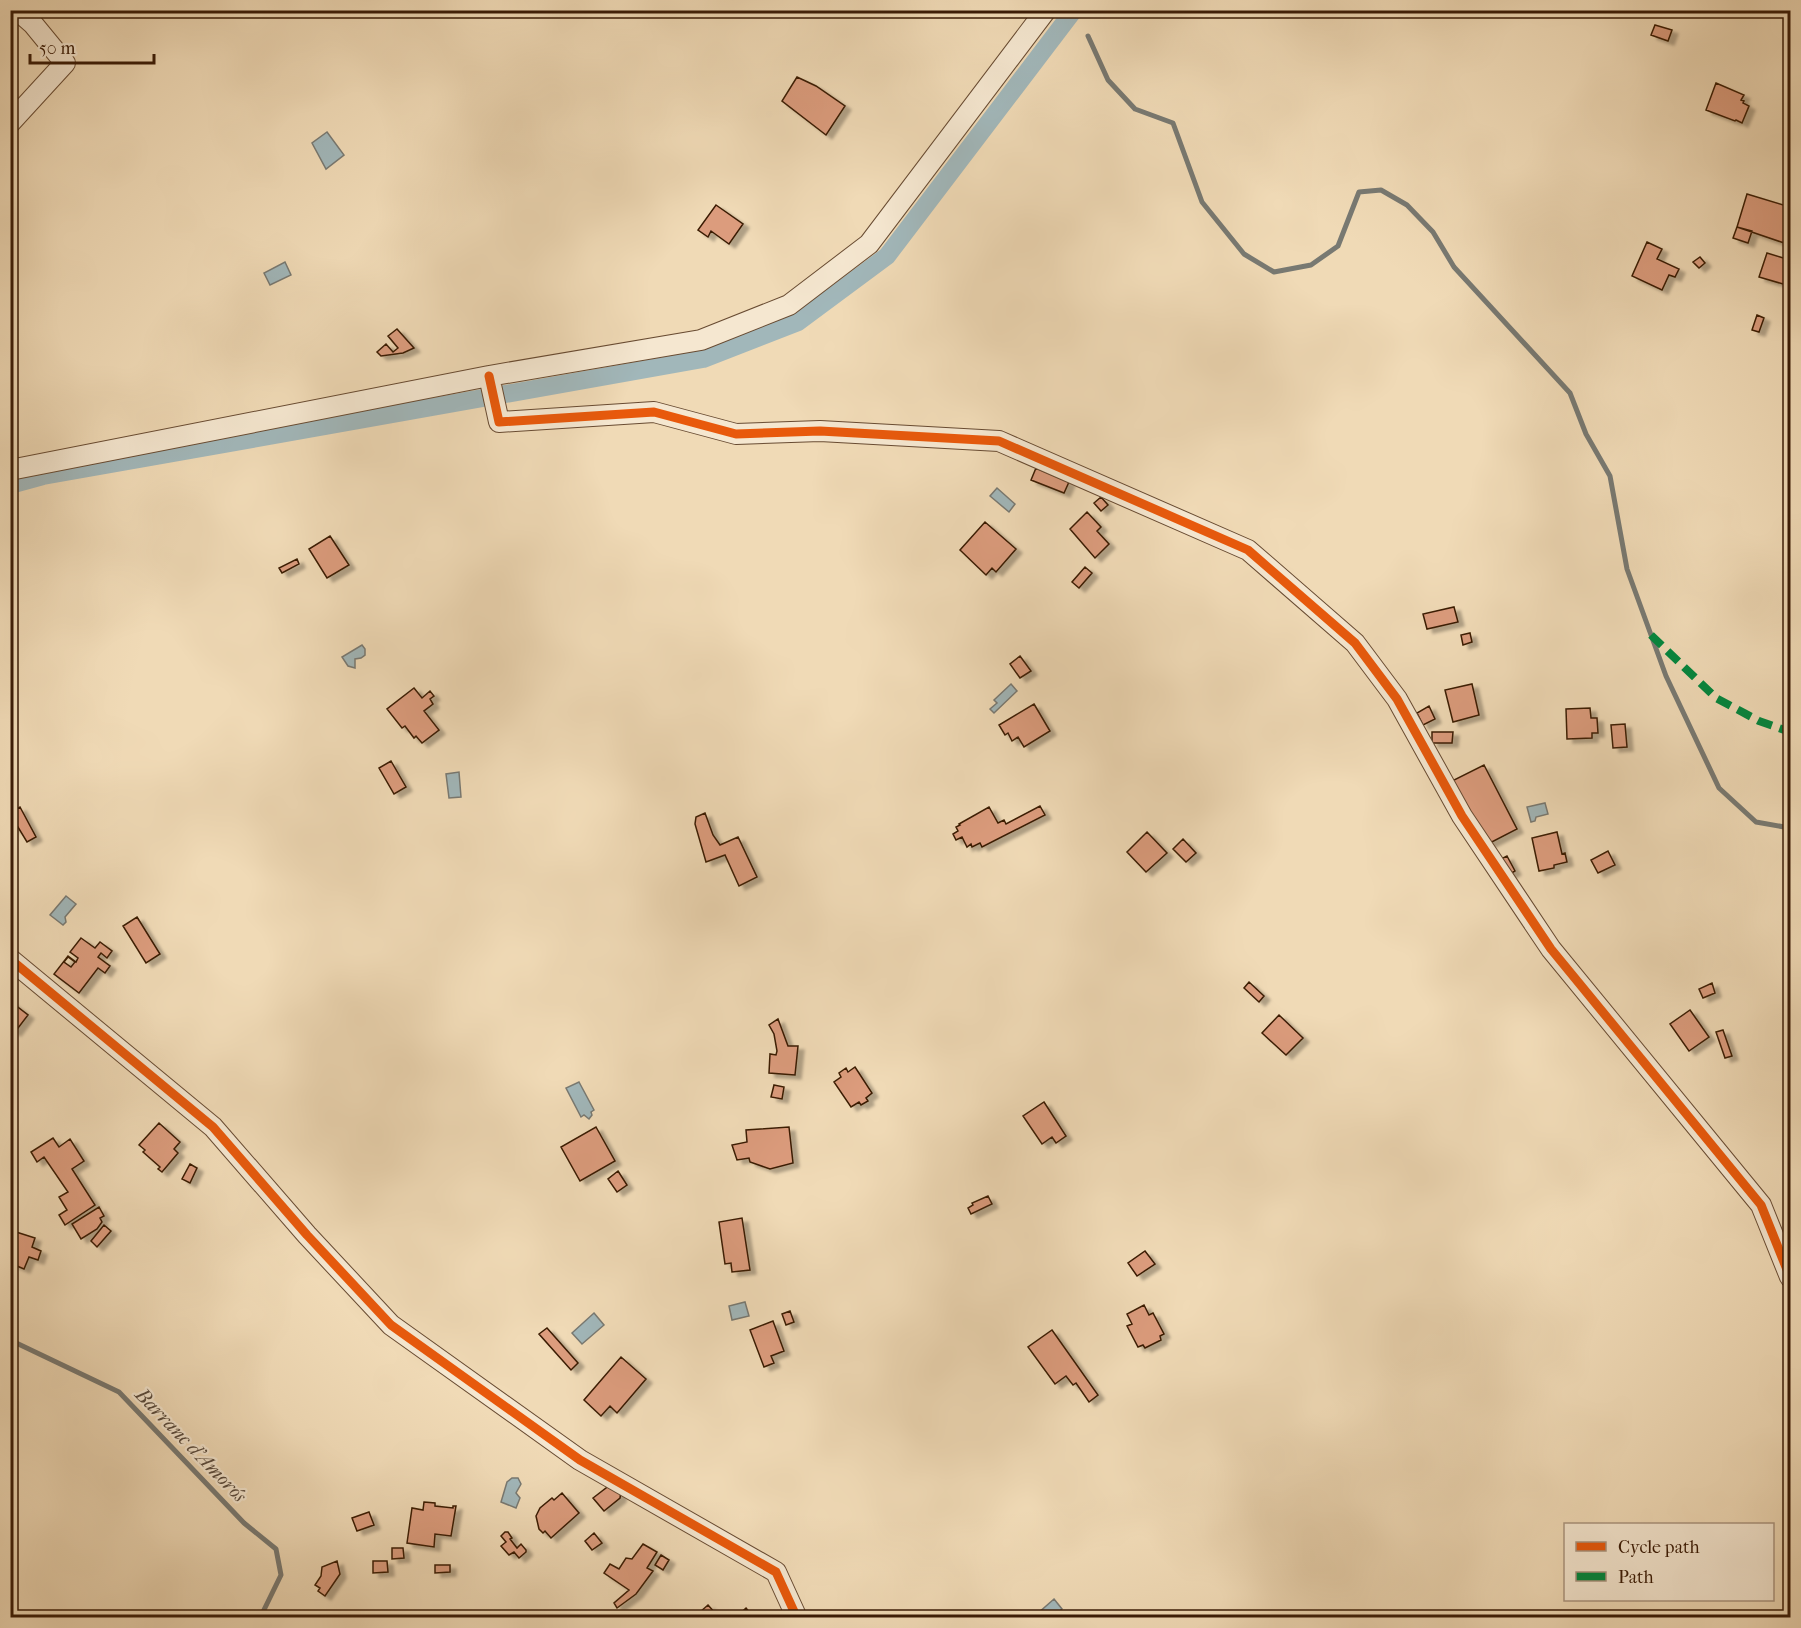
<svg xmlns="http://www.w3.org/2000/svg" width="1801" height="1628" font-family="'IM FELL French Canon',serif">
<defs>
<filter id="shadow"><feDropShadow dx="6" dy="4" stdDeviation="1.5" flood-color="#0004"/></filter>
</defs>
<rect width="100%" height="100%" fill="#f0dab6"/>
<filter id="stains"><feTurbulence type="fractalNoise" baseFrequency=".00333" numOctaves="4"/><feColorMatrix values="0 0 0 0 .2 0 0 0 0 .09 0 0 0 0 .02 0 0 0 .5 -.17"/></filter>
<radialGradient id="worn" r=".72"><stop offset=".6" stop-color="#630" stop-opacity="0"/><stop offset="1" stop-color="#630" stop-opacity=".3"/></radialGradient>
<!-- water -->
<path fill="#a1b7ba" stroke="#787972" stroke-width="1.5" d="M327,132L344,155L326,169L312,143Z
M285,262L291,275L270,285L264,273Z
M997,488L1015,504L1009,512L990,496Z
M362,645L365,649V655L361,658L355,659V668L348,666L342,657Z
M1011,684L1017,691L994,713L990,709L997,703L994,700Z
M459,772L461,797L449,798L446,774Z
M1545,803L1548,814L1536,817L1535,821L1531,822L1527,807Z
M66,896L76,904L65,917L66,922L63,925L50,915Z
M579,1082L594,1110L591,1112L592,1115L589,1119L584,1115L581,1117L566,1088Z
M745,1302L749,1316L732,1320L729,1306Z
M594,1313L604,1325L582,1344L572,1333Z
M512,1478H518L521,1484L516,1493L520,1498L516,1508L501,1502L507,1482Z
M1054,1599L1062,1609L1052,1617H1041L1037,1614Z"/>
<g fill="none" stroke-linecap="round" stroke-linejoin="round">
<!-- stream -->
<path stroke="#787972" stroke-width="5" d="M1088,36L1108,80L1135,109L1173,123L1202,202L1244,254L1274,272L1311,265L1338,246L1359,192L1381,190L1407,205L1433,232L1454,267L1570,393L1586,434L1610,476L1627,569L1666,676L1719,788L1756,822L1790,828
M10,1340L119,1392L244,1523L276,1549L281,1575L260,1618"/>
<!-- canal -->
<path stroke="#a1b7ba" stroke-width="18" d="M10,485L43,476L703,359L798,322L887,256L1074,10"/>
</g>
<!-- building -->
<path fill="#dc9c7d" stroke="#3a1b06" stroke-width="1.5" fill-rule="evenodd" filter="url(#shadow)" d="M1655,25L1672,30L1668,41L1651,35Z
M797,77L816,86L845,106L826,135L782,101Z
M1716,83L1744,95L1741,100L1744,101L1743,103L1749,106L1742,123L1736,120L1735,121L1706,110Z
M1747,194L1790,207V245L1737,227Z
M716,205L743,224L729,244L711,231L708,237L698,230Z
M1737,227L1752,231L1748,243L1733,238Z
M1647,242L1662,249L1657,259L1679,269L1675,277L1669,275L1662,290L1632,276Z
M1767,253L1790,260V286L1759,277Z
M1700,257L1705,263L1699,268L1693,262Z
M1757,315L1764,318L1759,332L1752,330Z
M397,329L414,348L403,353L381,356L377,352L386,344L393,352L398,348L388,336Z
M1036,468L1069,482L1064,493L1031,480Z
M1101,497L1108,505L1101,511L1094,503Z
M1087,512L1101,527L1097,531L1109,544L1095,558L1070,529Z
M985,522L1016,549L996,572L992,568L986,575L960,550Z
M330,536L349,565L327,578L309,549Z
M297,559L299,564L282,573L279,568Z
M1085,567L1092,573L1079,588L1072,582Z
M1454,607L1458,622L1427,629L1423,614Z
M1470,633L1472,642L1463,645L1461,635Z
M1020,656L1031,671L1020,678L1010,664Z
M1472,684L1479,715L1453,722L1445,690Z
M414,688L422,698L430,691L434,696L430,699L433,704L424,711L439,730L422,743L416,736L414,738L405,726L402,728L387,709Z
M1034,704L1050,731L1024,747L1018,737L1012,741L1008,733L1005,735L999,725Z
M1429,706L1435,719L1423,725L1417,713Z
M1590,708L1591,718H1597L1598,733H1592V738L1567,739L1566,709Z
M1625,724L1627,747L1613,748L1611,725Z
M1432,732H1453L1452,743H1432Z
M391,761L406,787L394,794L379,768Z
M1484,765L1517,829L1486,845L1452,781Z
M1040,806L1045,815L982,847L980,843L972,847L971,844L967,847L962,837L956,840L953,834L958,831L956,827L960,825L959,824L989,807L998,823L1004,820L1006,824Z
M20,807L36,837L27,842L18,827L15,829L10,819V813Z
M705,813L713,835L720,845L738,837L757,877L739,886L725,855L706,862L695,824L696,817Z
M1147,832L1167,853L1146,872L1127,852Z
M1557,832L1562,854L1565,853L1567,862L1554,865V868L1539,871L1532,838Z
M1183,839L1196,853L1186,862L1173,849Z
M1608,851L1615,865L1598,873L1591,860Z
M1507,856L1515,871L1505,877L1497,861Z
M137,917L160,954L146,963L123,926Z
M81,938L95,948L100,942L112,951L107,958L101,953L98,957L110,966L105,973L98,968L79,993L54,974L68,956L76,962L78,958L70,952ZM68,957L75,962L71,967L64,962Z
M1249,982L1264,996L1259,1002L1244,988Z
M1712,983L1715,993L1703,998L1699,989Z
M10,1001L28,1015L15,1032L10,1029Z
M1690,1010L1709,1037L1689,1051L1670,1024Z
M1279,1015L1303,1038L1286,1055L1262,1033Z
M778,1019L788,1046H798L795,1075L769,1073L770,1054L776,1055L777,1051L774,1034L769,1025Z
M1723,1030L1732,1056L1725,1058L1716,1032Z
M855,1067L872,1093L866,1098L868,1101L861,1105L859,1102L851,1107L834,1082L841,1077L839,1073L846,1068L848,1072Z
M774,1085L784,1087L782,1099L771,1097Z
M1044,1102L1066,1136L1056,1143L1052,1137L1042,1144L1023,1116Z
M159,1123L180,1142L174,1149L178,1153L162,1172L158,1169L160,1167L143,1152L145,1150L139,1145Z
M596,1127L615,1161L580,1181L561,1147Z
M789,1127L793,1163L770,1169L750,1162L749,1158L737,1160L732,1145L747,1142L746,1130Z
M53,1138L59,1147L70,1139L84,1161L72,1169L95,1205L65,1225L59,1215L67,1210L59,1197L68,1192L44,1157L37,1162L31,1152Z
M190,1164L197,1168L190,1183L182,1179Z
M618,1171L627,1185L617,1192L608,1179Z
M988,1196L992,1204L971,1214L968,1208L973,1205L972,1203Z
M99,1207L104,1216L100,1218L102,1222L97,1229L81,1239L72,1224Z
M742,1218L750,1270L732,1272L731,1263L725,1264L719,1222Z
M104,1225L111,1231L97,1247L91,1241Z
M13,1231L35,1238L32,1247L41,1251L38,1260L29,1257L24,1269L10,1263V1238Z
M1145,1251L1155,1264L1137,1276L1128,1263Z
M1144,1305L1149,1315L1153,1313L1164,1334L1160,1336L1161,1340L1145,1348L1143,1345L1138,1347L1127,1326L1132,1324L1127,1314Z
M790,1311L794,1322L786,1325L782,1314Z
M773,1321L784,1351L771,1356L774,1363L764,1367L750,1330Z
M547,1328L578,1363L571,1370L539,1334Z
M1052,1330L1098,1395L1089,1402L1076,1383L1073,1385L1066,1376L1055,1384L1028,1347Z
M621,1357L646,1379L617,1413L610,1406L601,1416L584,1400Z
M610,1485L621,1491L620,1498L604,1511L593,1498Z
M562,1493L579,1513L551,1538L545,1531L543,1533L539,1529L536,1516L540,1508L552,1498L554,1500Z
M424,1502L435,1503V1506L453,1508V1506H456L451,1536L435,1534L434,1547L407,1543L412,1508L423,1510Z
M369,1512L374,1525L357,1531L352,1518Z
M505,1532H508L512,1538L510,1539L517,1548L521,1544L526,1550V1552L519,1558L514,1552L509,1555L501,1546L506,1542L501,1536Z
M594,1533L602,1543L592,1550L585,1541Z
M643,1544L657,1552L647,1568L653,1571L636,1594L617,1608L614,1603L629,1590L604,1573L610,1564L619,1569L626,1558L632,1559Z
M392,1548H403L404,1558L392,1559Z
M661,1555L669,1560L663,1570L655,1565Z
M337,1561L340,1574L325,1596L318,1591L320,1588L315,1585L321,1576L322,1567Z
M373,1561H387L388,1572L373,1573Z
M435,1565H450V1572L435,1573Z
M708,1605L716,1614L712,1618H705L700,1612Z
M746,1608L754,1618H735Z"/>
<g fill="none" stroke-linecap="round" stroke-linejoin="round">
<!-- minor casing -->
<g stroke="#684b32" stroke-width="22">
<path id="minor" d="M10,123L65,63L33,24L17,10
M489,376L499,422L654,412L736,434L820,431L999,441L1248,550L1355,643L1397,699L1462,816L1551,949L1761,1205L1790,1277
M10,470L489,376L701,340L789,305L869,244L1046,10
M10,959L213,1127L307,1235L391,1325L580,1460L776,1572L797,1618"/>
</g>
<!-- minor -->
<use href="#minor" stroke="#f5e7d0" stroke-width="20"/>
<!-- quiet -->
<path stroke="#00873e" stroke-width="8" stroke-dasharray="15 8" stroke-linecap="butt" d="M1651,635L1716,698L1759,721L1790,732"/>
<!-- cycleway casing -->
<g stroke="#f5e7d0" stroke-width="13">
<path id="cycleway" d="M489,376L499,422L654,412L736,434L820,431L999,441L1248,550L1355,643L1397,699L1462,816L1551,949L1761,1205L1790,1277
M10,959L213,1127L307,1235L391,1325L580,1460L776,1572L797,1618"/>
</g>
<!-- cycleway -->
<use href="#cycleway" stroke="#e8590c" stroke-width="9"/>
</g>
<g text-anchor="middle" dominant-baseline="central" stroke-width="4.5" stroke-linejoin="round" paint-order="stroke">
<!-- water labels -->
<g font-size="20" font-style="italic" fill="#594a3c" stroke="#f5e7d0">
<text transform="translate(191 1445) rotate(46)">Barranc d'Amorós</text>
</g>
</g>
<!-- margin -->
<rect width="1801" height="1628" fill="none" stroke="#f0dab6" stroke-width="36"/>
<rect x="12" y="12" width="1777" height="1604" fill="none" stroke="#3a1b06" stroke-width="3"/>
<rect x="18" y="18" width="1765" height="1592" fill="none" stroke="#3a1b06" stroke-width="1.5"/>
<!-- legend -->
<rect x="1564" y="1523" width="210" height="78" fill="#f5e7d0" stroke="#aa957f" stroke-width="1.5"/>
<rect x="1576" y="1542" width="30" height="9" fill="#e8590c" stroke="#aa957f" stroke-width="1.5"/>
<text x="1618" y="1553" font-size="18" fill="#3a1b06">Cycle path</text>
<rect x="1576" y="1572" width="30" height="9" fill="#00873e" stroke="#aa957f" stroke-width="1.5"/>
<text x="1618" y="1583" font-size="18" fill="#3a1b06">Path</text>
<!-- scale -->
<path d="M30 54v9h124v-9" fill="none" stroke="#3a1b06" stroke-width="3"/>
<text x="39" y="54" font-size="18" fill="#3a1b06" stroke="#f5e7d0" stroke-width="4.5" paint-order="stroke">50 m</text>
<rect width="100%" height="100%" filter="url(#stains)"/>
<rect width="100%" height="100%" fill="url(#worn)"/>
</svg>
